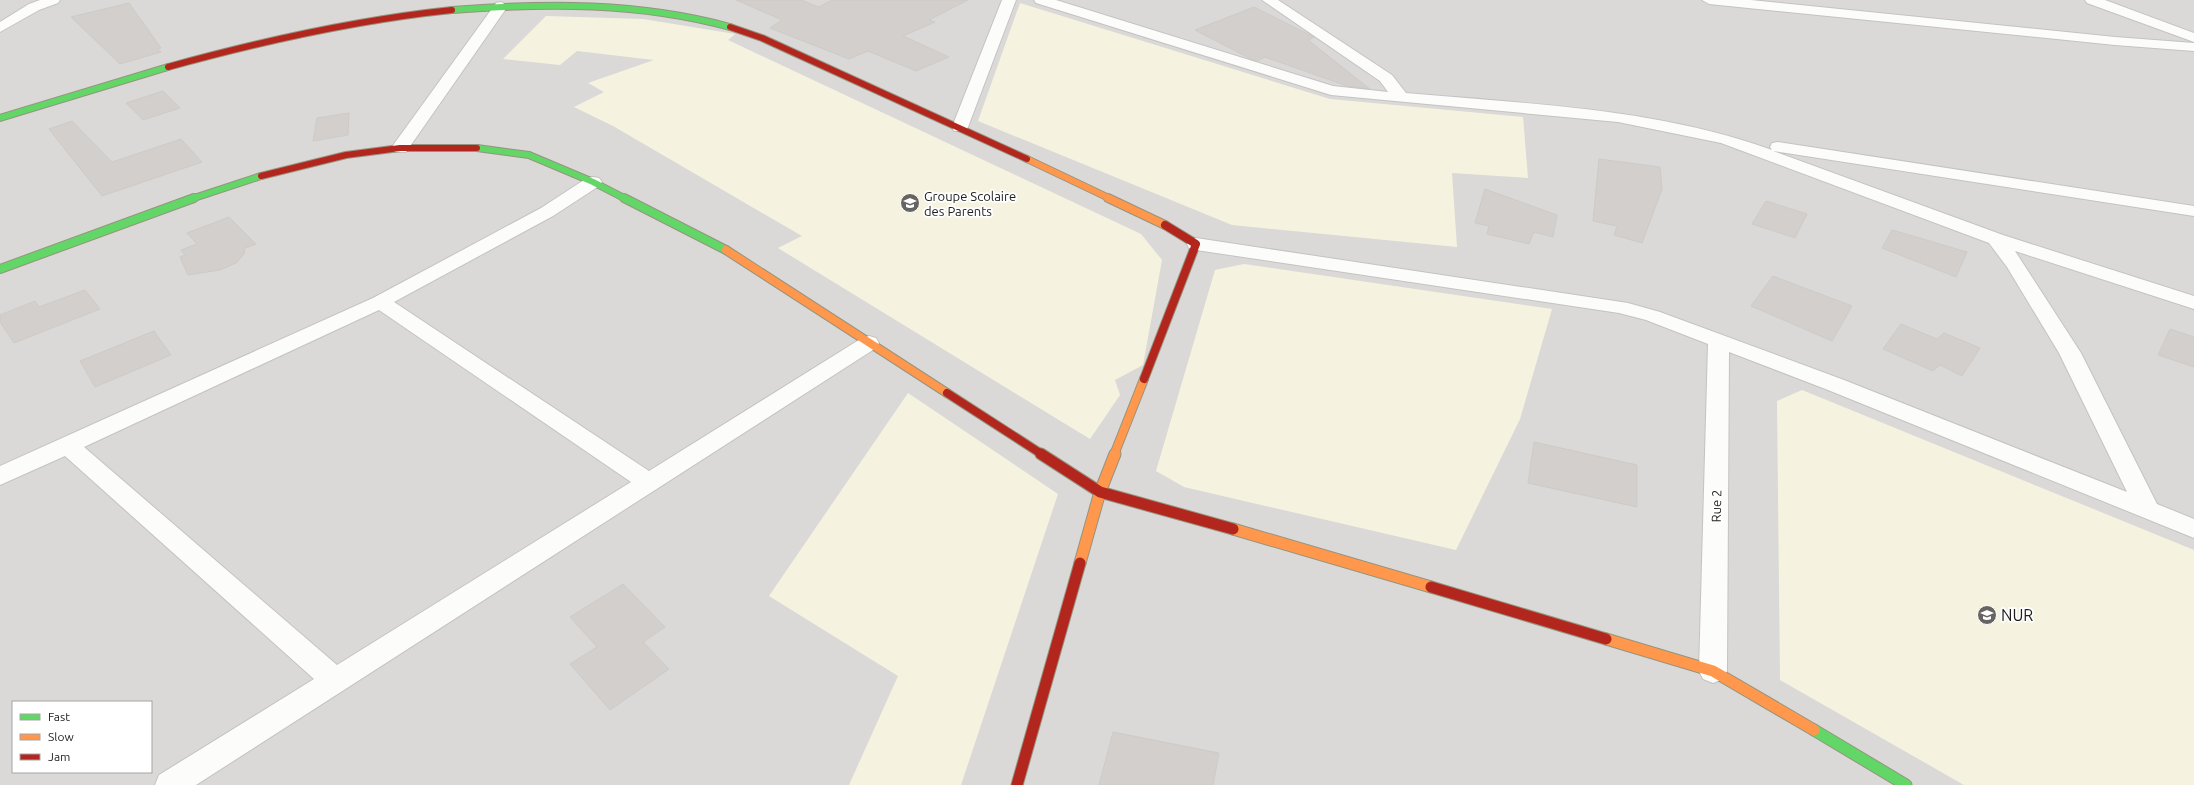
<svg xmlns="http://www.w3.org/2000/svg" width="2194" height="785" font-family="Ubuntu,sans-serif">
<rect width="100%" height="100%" fill="#ebe9e6"/>
<!-- residential -->
<path fill="#dad9d7" fill-rule="evenodd" d="M0,0H2194V785H0ZM13,702H151V772H13Z"/>
<!-- education -->
<path fill="#f5f3e0" d="M1020,3L1330,99L1523,117L1528,178L1452,173L1457,247L1232,225L978,121Z
M546,16L643,19L735,34L728,40L1141,234L1162,260L1143,365L1115,380L1120,395L1090,439L778,248L802,236L613,126L574,107L604,92L588,83L654,60L577,51L560,65L503,59Z
M1244,264L1552,309L1520,419L1456,550L1184,487L1156,471L1215,270Z
M1802,390L2194,550V785H1964L1780,680L1777,401Z
M908,393L1058,494L961,785H849L898,676L769,596Z"/>
<!-- building -->
<path fill="#d2cfcd" stroke="#cecac7" d="M736,0H801L819,7L832,0H968L929,20L935,22L903,36L949,57L916,71L868,51L849,59L770,28L782,20Z
M129,3L161,48L157,49L161,52L120,64L71,17Z
M1254,7L1314,37L1308,40L1370,89L1347,86L1265,57L1257,61L1253,60L1195,30Z
M163,91L180,108L143,120L126,103Z
M349,113L348,135L313,141L317,118Z
M72,121L112,162L181,139L202,162L102,196L49,129Z
M1599,159L1660,167L1662,189L1642,243L1614,235L1617,226L1593,221Z
M1485,189L1557,215L1553,237L1534,232L1529,244L1487,234L1489,226L1475,223Z
M1766,201L1807,214L1795,238L1752,224Z
M229,217L256,244L245,248L244,254L236,263L220,270L188,275L180,257L185,255L181,250L197,244L187,233Z
M1892,230L1967,252L1956,277L1882,248Z
M1773,276L1852,306L1832,341L1751,306Z
M85,290L100,309L14,343L0,322V315L35,301L39,307Z
M1901,324L1937,339L1944,333L1980,348L1962,376L1940,365L1933,371L1883,349Z
M2170,329L2194,337V367L2158,355Z
M154,331L171,355L95,387L80,361Z
M1534,442L1637,465V507L1528,483Z
M623,584L665,627L643,642L669,669L610,710L570,664L597,647L570,617Z
M1113,732L1219,753L1213,785H1099Z"/>
<g fill="none" stroke-linecap="round" stroke-linejoin="round">
<!-- street casing -->
<g stroke="#c4c3c2" stroke-width="2">
<path id="street" d="M40,0H60L58,3L39,10L0,32V22L29,4Z
M1002,0H1016L968,127L966,131H954L952,127Z
M1034,0H1056L1333,86L1388,92L1380,81L1262,0H1278L1392,75L1406,93C1529,104 1655,108 1772,150L1770,147L1772,143L1778,142L2194,206V216L1773,151L2003,235L2194,296V309L2015,251L2081,353L2157,504L2194,519V538L1828,390L1729,352L1727,671L1723,679L1713,683L1703,679L1699,671L1708,344L1646,320L1619,313L1196,250L1189,248L1187,244L1189,240L1196,238L1628,303L1660,312L1844,380L2127,492L2059,353L2007,267L1989,243L1721,143L1618,122L1331,95L1036,3Z
M1702,0H1751L2115,37L2194,43V51L2115,45L1709,4Z
M2085,0H2105L2194,33V42L2087,3Z
M501,2L508,6L406,152H394L391,148L394,144L496,3Z
M593,177L599,178L602,182L599,186L553,216L394,302L649,471L862,338L869,336L876,338L879,343L876,348L196,785H155L159,775L314,679L65,456L0,485V466L373,298L541,208L587,178ZM379,310L631,482L337,665L84,447Z"/>
</g>
<!-- fast-far2 casing -->
<g stroke="#95947e" stroke-width="8">
<path id="fast-far2" d="M452,10C546,3 639,2 730,27
M0,118L168,67
M477,148L529,155L593,182L626,199
M191,199L261,176"/>
</g>
<!-- fast-far1 casing -->
<g stroke="#95947e" stroke-width="10">
<path id="fast-far1" d="M624,198L726,250
M0,269L194,198"/>
</g>
<!-- fast casing -->
<g stroke="#95947e" stroke-width="13">
<path id="fast" d="M1814,730L1906,785"/>
</g>
<!-- slow-far2 casing -->
<g stroke="#95947e" stroke-width="8">
<path id="slow-far2" d="M1027,159L1111,199"/>
</g>
<!-- slow-far1 casing -->
<g stroke="#95947e" stroke-width="10">
<path id="slow-far1" d="M1108,198L1165,225
M726,250L947,393
M1114,455L1144,379"/>
</g>
<!-- slow casing -->
<g stroke="#95947e" stroke-width="13">
<path id="slow" d="M1233,529L1431,587
M1080,563L1100,492L1115,454
M1606,639L1713,671L1814,730"/>
</g>
<!-- jam-far2 casing -->
<g stroke="#95947e" stroke-width="8">
<path id="jam-far2" d="M730,27L762,38L1027,159
M168,67C262,41 355,20 452,10
M261,176L346,155L400,148H477"/>
</g>
<!-- jam-far1 casing -->
<g stroke="#95947e" stroke-width="10">
<path id="jam-far1" d="M1144,379L1196,244L1165,225
M947,393L1043,455"/>
</g>
<!-- jam casing -->
<g stroke="#95947e" stroke-width="13">
<path id="jam" d="M1041,454L1100,492L1233,529
M1431,587L1606,639
M1017,785L1080,563"/>
</g>
<!-- street -->
<use href="#street" fill="#fcfcfb" fill-rule="evenodd"/>
<!-- fast-far2 -->
<use href="#fast-far2" stroke="#63d668" stroke-width="6"/>
<!-- fast-far1 -->
<use href="#fast-far1" stroke="#63d668" stroke-width="8"/>
<!-- fast -->
<use href="#fast" stroke="#63d668" stroke-width="11"/>
<!-- slow-far2 -->
<use href="#slow-far2" stroke="#ff974d" stroke-width="6"/>
<!-- slow-far1 -->
<use href="#slow-far1" stroke="#ff974d" stroke-width="8"/>
<!-- slow -->
<use href="#slow" stroke="#ff974d" stroke-width="11"/>
<!-- jam-far2 -->
<use href="#jam-far2" stroke="#b3261e" stroke-width="6"/>
<!-- jam-far1 -->
<use href="#jam-far1" stroke="#b3261e" stroke-width="8"/>
<!-- jam -->
<use href="#jam" stroke="#b3261e" stroke-width="11"/>
</g>
<!-- icons -->
<defs>
<g id="university-disc" transform="scale(1)"><circle r="9.5" fill="#656463" stroke="#fff"/><path d="M0-5L7-2L0 1L-7-2ZM-4 1L0 2.5L4 1V4Q0 6-4 4Z" fill="#fff"/></g>
</defs>
<g fill-rule="evenodd">
<use href="#university-disc" x="910" y="203"/>
<use href="#university-disc" x="1987" y="615"/>
</g>
<g text-anchor="middle" dominant-baseline="central" stroke-width="3.5" stroke-linejoin="round" paint-order="stroke">
<!-- poi labels -->
<g font-size="13" fill="#1d1d1d" stroke="#fff" text-anchor="start">
<text x="924" y="196">Groupe Scolaire<tspan x="924" dy="15">des Parents</tspan></text>
</g>
<!-- street labels -->
<g font-size="13" fill="#1d1d1d" stroke="#fff">
<text transform="translate(1716 506) rotate(-89)">Rue 2</text>
</g>
<!-- near-poi labels -->
<g font-size="16" fill="#1d1d1d" stroke="#fff" text-anchor="start">
<text x="2001" y="615">NUR</text>
</g>
</g>
<!-- legend -->
<rect x="12" y="701" width="140" height="72" fill="#ffffff" stroke="#a5a5a5"/>
<rect x="20" y="714" width="20" height="6" fill="#63d668" stroke="#a5a5a5"/>
<text x="48" y="721" font-size="12" fill="#1d1d1d">Fast</text>
<rect x="20" y="734" width="20" height="6" fill="#ff974d" stroke="#a5a5a5"/>
<text x="48" y="741" font-size="12" fill="#1d1d1d">Slow</text>
<rect x="20" y="754" width="20" height="6" fill="#b3261e" stroke="#a5a5a5"/>
<text x="48" y="761" font-size="12" fill="#1d1d1d">Jam</text>
</svg>
